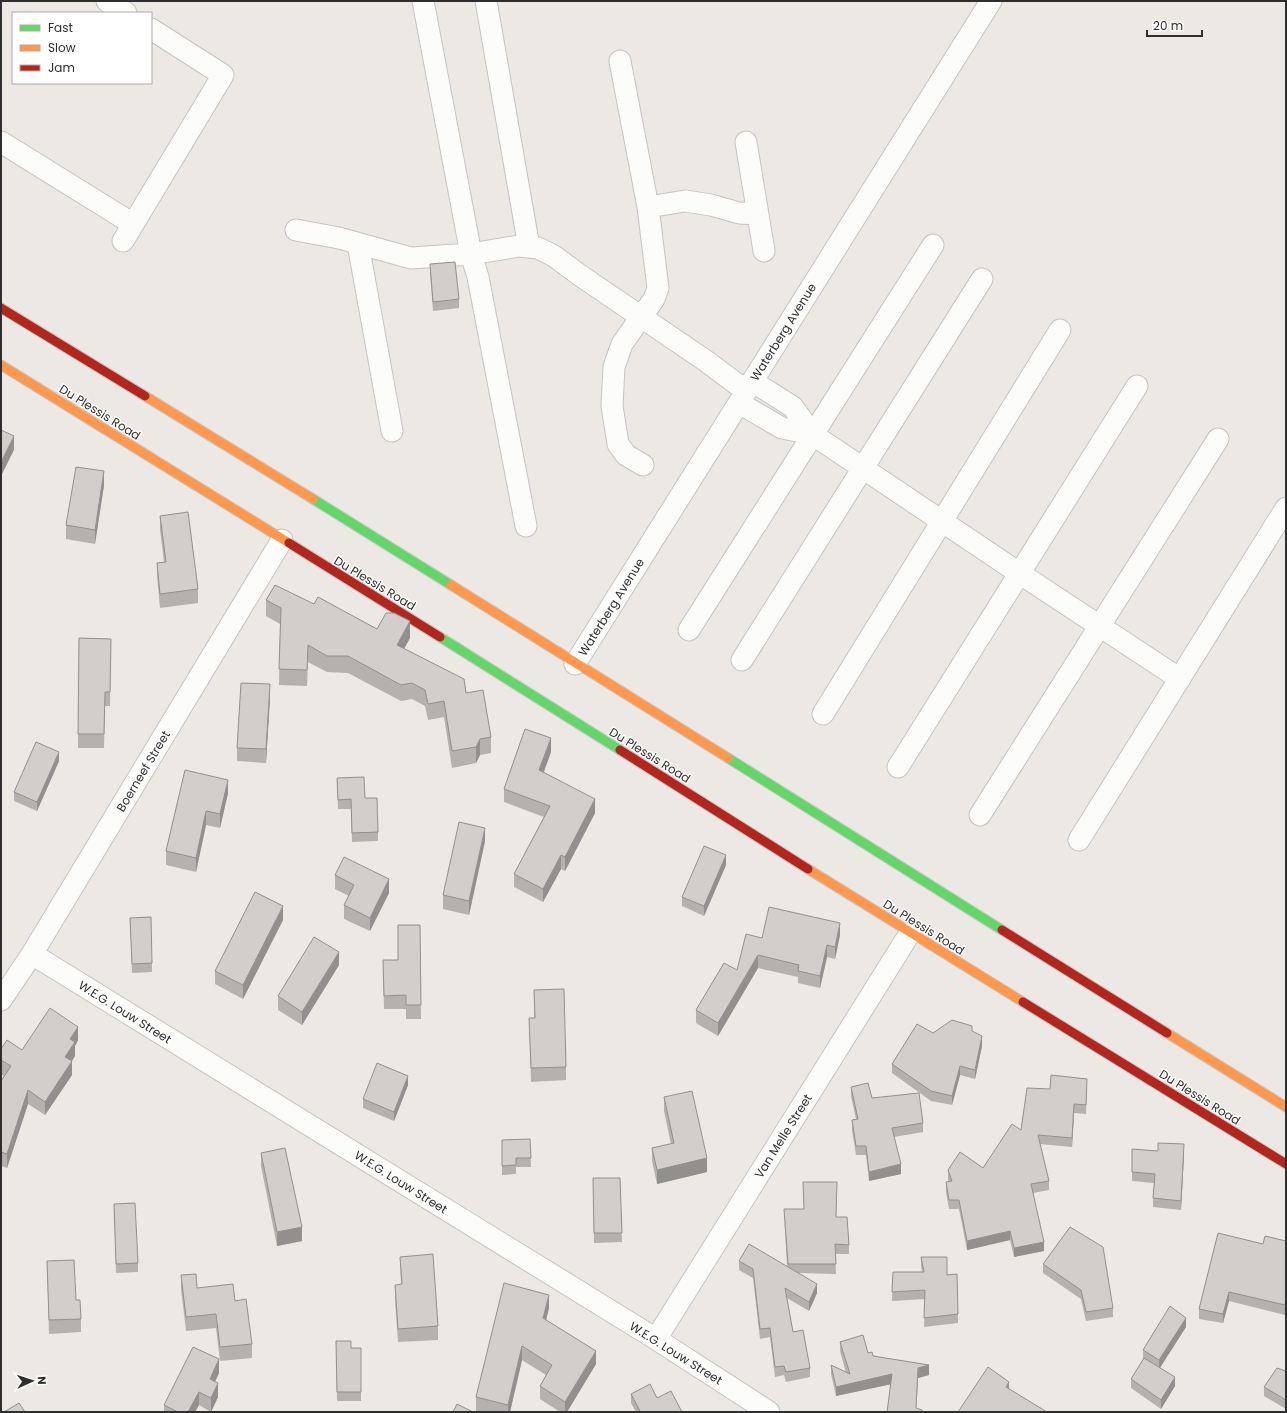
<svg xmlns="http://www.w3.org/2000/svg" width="1287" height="1413" font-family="Poppins,sans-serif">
<rect width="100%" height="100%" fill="#ece8e4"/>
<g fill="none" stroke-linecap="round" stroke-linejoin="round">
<!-- street casing -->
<g stroke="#c5c4c5" stroke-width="23">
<path id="street" d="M107,1L126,13
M423,1L471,254L478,277L526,526
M486,1L529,247
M620,61L648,207
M1,142L133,224
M746,142L764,251
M296,230L339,238L411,258L471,254L519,246L538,248L554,256L581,276L706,361L746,391
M123,241L223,75L151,29
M358,244L392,431
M752,381L793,407L812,434L1019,573L1180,679
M739,403L782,428L812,434
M643,465L626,455L618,444L612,406L614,367L622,344L654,299L658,288L648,207L685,201L711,205L739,213L758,214
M689,630L933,245
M742,660L982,279
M575,664L991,1
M823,714L1060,330
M898,767L1137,386
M980,815L1218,439
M1079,840L1286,508
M32,954L656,1339L769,1412
M1,1000L32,954L282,540
M656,1339L910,933"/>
</g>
<!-- fast casing -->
<g stroke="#c5c4c5" stroke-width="11">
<path id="fast" d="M313,499L451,585
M440,637L620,750
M728,758L1002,930"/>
</g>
<!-- slow casing -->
<g stroke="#c5c4c5" stroke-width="11">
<path id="slow" d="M1,365L289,543
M145,396L313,499
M451,585L728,758
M808,869L1023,1002
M1167,1033L1286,1107"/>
</g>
<!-- jam casing -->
<g stroke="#c5c4c5" stroke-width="11">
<path id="jam" d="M1,308L145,396
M289,543L440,637
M620,750L808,869
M1002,930L1167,1033
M1023,1002L1286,1164"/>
</g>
<!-- street -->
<use href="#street" stroke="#fcfcfb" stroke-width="21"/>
<!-- fast -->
<use href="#fast" stroke="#63d668" stroke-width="9"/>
<!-- slow -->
<use href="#slow" stroke="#ff974d" stroke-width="9"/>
<!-- jam -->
<use href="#jam" stroke="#b3261e" stroke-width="9"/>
</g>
<!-- wall -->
<path fill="#b4b1af" d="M430,264L459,299V308L433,311L430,273Z
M104,485L95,544L66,539V525Z
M160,516L198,589V603L160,608L157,576V563L164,562L160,530Z
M266,600L314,604L377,629L410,638L404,649L466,693L491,737V753L480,755L476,763L452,768L444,717L428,720L425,706L412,699L401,701L348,673L327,672L308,662L307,686L279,685L280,624L266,616Z
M79,638L111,639L110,706H105L104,748H78Z
M270,698L266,763L237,761V748Z
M551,752L544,772L595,813L565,871L561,869L543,902L514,887V874L544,817L504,802V789Z
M59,761L37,811L14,801V792Z
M185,770L228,793L220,828L206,825L196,872L166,865V851Z
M337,778L378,832V841L352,842L351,809H338Z
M485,841L469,915L443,909V895Z
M726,865L704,916L682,906V897Z
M335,875L389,893L370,931L344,919V905L349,896L335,889Z
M130,918L152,963V972L132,973Z
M283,920L243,999L215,984V971Z
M420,925L421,1019H406V1009H384L383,960H398Z
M840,935L835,959L827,957L820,988L798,983V977L758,968L718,1036L696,1023V1010L737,970L762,938Z
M339,965L302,1025L278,1010V996Z
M534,990L566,1067V1080L531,1082L529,1018H534Z
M972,1032L982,1046L975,1079L960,1075L952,1105L931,1101L892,1073V1064L933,1033Z
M78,1040L75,1046V1056L72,1061V1075L45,1115L28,1104L7,1168L1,1166V1081L4,1076L1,1074V1049L22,1050Z
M1087,1079L1086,1114L1074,1113L1072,1147L1040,1144L1049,1181V1190L1033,1193L1044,1251L1014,1257L1010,1240L967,1250L959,1209H949L946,1192V1182H949L948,1180V1170L983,1168L1021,1130L1050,1089Z
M408,1085L394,1121L363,1108V1099Z
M851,1087L872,1098L923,1123V1132L894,1137L901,1174L869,1181L866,1155H856L852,1130V1120L856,1119L851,1096Z
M664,1097L707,1172L657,1184L652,1161V1148L671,1144L664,1111Z
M530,1139L531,1167H516V1174L502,1175V1140Z
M1158,1143L1184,1154L1181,1210L1153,1207V1198L1154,1183L1132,1181V1149L1158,1151Z
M261,1153L302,1241L277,1246L261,1166Z
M593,1178H620L622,1242L594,1243Z
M114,1204L138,1263V1272L116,1273Z
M784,1209L836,1217L849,1245V1254H835L836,1274L799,1273L817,1293L809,1311L787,1298L793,1332L810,1368V1377L786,1382L784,1375L775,1377L770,1337L760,1339L753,1278L739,1270V1261L787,1267Z
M1286,1241V1309L1285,1315L1229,1301L1223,1323L1199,1319V1309L1263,1244Z
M400,1257L438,1326V1340L398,1342L395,1299V1285H401Z
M921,1257L947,1275L958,1314V1323L924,1327L925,1299L892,1301L893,1272H922L921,1266Z
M47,1261L76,1300L81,1319V1332L49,1334Z
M1043,1264L1113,1308V1317L1086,1321L1081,1299L1043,1273Z
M181,1275L197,1288L235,1301L252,1344V1358L220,1361L216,1328L186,1331L181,1289Z
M549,1308L546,1320L596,1364L567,1412H560L540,1399V1386L546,1375L522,1360L510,1412H481L476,1411V1397Z
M1186,1327L1160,1368L1175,1386L1161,1409L1131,1388V1379L1143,1359V1350Z
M336,1341L351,1348H361V1401H337Z
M840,1342L873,1356L929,1375L918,1378L916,1408L922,1412H887L891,1384L836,1396L831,1374V1365L846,1373L840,1351Z
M1286,1371V1409L1264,1396V1387Z
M219,1373L215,1382L218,1397L211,1412L199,1405L195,1412H164V1405Z
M631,1394L657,1398L682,1412H636L631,1403Z"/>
<!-- shaded-wall -->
<path fill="#92908e" d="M14,436V450L1,476V462Z
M104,471V485L95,544V530Z
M410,621V638L397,661V645Z
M270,684V698L266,763V749Z
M551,738V752L539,784V770Z
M480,739V755L476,763V747Z
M59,752V761L37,811V802Z
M228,780V793L220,828V814Z
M595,799V813L565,871V857Z
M206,811V825L196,872V858Z
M485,828V841L469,915V901Z
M561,855V869L543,902V889Z
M726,855V865L704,916V906Z
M389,879V893L370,931V918Z
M283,906V920L243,999V985Z
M840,923V935L835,959V947Z
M827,945V957L820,988V976Z
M339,952V965L302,1025V1012Z
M758,955V968L718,1036V1023Z
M78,1027V1040L75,1046V1056L65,1071V1057L70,1039Z
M982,1036V1046L975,1079V1070Z
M72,1061V1075L45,1115V1102Z
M960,1066V1075L952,1105V1096Z
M408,1076V1085L394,1121V1112Z
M28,1090V1104L7,1168V1154Z
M1074,1104V1113L1072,1147V1138Z
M1184,1144V1154L1181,1210V1201Z
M707,1158V1172L657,1184V1170Z
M901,1164V1174L869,1181V1172Z
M302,1227V1241L277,1246V1232Z
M1010,1231V1240L967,1250V1241Z
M1044,1242V1251L1014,1257V1248Z
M817,1284V1293L809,1311V1302Z
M1229,1292V1301L1223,1323V1314Z
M549,1295V1308L543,1332V1318Z
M1286,1300V1309L1285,1315V1305Z
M1186,1318V1327L1159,1369V1360Z
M522,1346V1360L510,1412H508V1405Z
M596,1351V1364L567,1412H565V1402Z
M219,1359V1373L210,1392V1379Z
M929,1365V1375L918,1378L916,1412L918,1368Z
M892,1374V1384L836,1396V1387Z
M1175,1377V1386L1161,1409V1400Z
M1009,1382V1391L1006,1387Z
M218,1383V1397L211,1412V1398Z
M199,1392V1405L195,1412H188Z"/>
<!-- building -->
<path fill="#d1cecb" stroke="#92908e" d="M455,262L459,299L433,302L430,264Z
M1,430L14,436L1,462Z
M76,467L104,471L95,530L66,525Z
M188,512L198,589L160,594L157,563L166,562L160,516Z
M275,585L314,604L318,597L377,629L386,613H394L410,621L397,645L464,679L466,693L483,690L491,737L480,739L476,747L452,751L444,701L428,704L425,690L412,683L401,685L348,656H327L308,645L307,670L279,669L281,608L266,600Z
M79,638L111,639L110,692H105L104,734H78Z
M241,683L270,684L266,749L237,748Z
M525,729L551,738L539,770L595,799L565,857L561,855L543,889L514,874L550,806L504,789Z
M36,742L59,752L37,802L14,792Z
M185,770L228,780L220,814L206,811L196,858L166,851Z
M364,777L365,798H377L378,832L352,833L351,799L338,800L337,778Z
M459,822L485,828L469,901L443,895Z
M704,846L726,855L704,906L682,897Z
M344,857L389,879L370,918L344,905L354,885L335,875Z
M255,892L283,906L243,985L215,971Z
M769,907L840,923L835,947L827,945L820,976L798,971L799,965L758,955L718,1023L696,1010L724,963L737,970L746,934L762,938Z
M151,917L152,963L132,964L130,918Z
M398,925H420L421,1005H406V995L384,996L383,960H398Z
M314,937L339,952L302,1012L278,996Z
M564,989L566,1067L531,1068L529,1018H535L534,990Z
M50,1008L78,1027L70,1039L75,1042L65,1057L72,1061L45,1102L28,1090L7,1154L1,1152V1081L11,1066L1,1060V1049L7,1040L22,1050Z
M952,1020L972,1026V1031L982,1036L975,1070L960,1066L952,1096L931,1091L892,1064L917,1024L933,1033Z
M377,1063L408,1076L394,1112L363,1099Z
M1051,1075L1087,1079L1086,1105L1074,1104L1072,1138L1038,1135L1049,1181L1031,1184L1044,1242L1014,1248L1010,1231L967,1241L959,1200H949L946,1182L952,1181L948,1170L960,1152L983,1168L1012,1124L1021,1130L1027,1088L1050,1089Z
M868,1083L872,1098L919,1093L923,1123L892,1128L901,1164L869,1172L866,1146H856L852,1120L858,1119L851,1087Z
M692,1091L707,1158L657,1170L652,1148L674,1143L664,1097Z
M530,1139L531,1158H516V1165L502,1166V1140Z
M1158,1143L1184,1144L1181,1201L1153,1198L1155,1174L1132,1172V1149L1158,1151Z
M285,1148L302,1227L277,1232L261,1153Z
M593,1178H620L622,1233H594Z
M803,1182H837L836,1217H847L849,1245L835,1244L836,1264H788L784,1209H804Z
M135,1203L138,1263L116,1264L114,1204Z
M1070,1227L1103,1247L1113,1308L1086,1312L1081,1290L1043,1264Z
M1218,1233L1263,1244L1265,1236L1286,1241V1300L1285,1305L1229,1292L1223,1314L1199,1309Z
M749,1244L817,1284L809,1302L785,1288L793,1332L803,1330L810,1368L786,1372L784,1366L775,1367L770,1328L760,1329L753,1269L739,1261Z
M433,1254L438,1326L398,1329L395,1285L402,1284L400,1257Z
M921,1257H947V1275L957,1274L958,1314L924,1318L925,1290L892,1292L893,1272H924Z
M74,1260L76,1300H80L81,1319L49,1320L47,1261Z
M196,1274L197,1288L233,1284L235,1301L246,1299L252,1344L220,1347L216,1314L186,1317L181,1275Z
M504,1283L549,1295L543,1318L596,1351L565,1402L540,1386L552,1365L522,1346L508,1405L476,1397Z
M1170,1306L1186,1318L1159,1360L1143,1350Z
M863,1335L868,1353L872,1352L873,1356L929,1365L918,1368L916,1408L922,1410V1412H887L892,1374L836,1387L831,1365L850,1374L840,1342Z
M336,1341H351V1348H361V1392H337Z
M193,1347L219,1359L210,1379L218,1383L211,1398L199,1392L188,1412H178L164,1405Z
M1144,1358L1175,1377L1161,1400L1131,1379Z
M988,1367L1009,1382L1006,1387L1047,1412H958Z
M1277,1368L1286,1371V1400L1264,1387Z
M650,1384L657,1398L671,1391L682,1412H638L640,1411L631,1394Z
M19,1403L25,1412H4Z
M457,1404L473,1412H453Z"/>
<g text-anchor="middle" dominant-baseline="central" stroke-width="3" stroke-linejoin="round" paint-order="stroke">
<!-- street labels -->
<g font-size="12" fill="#2e2e2e" stroke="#fff">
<text transform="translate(783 332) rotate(-58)">Waterberg Avenue</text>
<text transform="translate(100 412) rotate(32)">Du Plessis Road</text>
<text transform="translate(375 583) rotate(31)">Du Plessis Road</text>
<text transform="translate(611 607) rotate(-58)">Waterberg Avenue</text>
<text transform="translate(650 755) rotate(32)">Du Plessis Road</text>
<text transform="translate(143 771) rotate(-59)">Boerneef Street</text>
<text transform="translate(924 927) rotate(32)">Du Plessis Road</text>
<text transform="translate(125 1012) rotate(32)">W.E.G. Louw Street</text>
<text transform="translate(1200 1097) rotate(32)">Du Plessis Road</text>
<text transform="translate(783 1136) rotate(-58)">Van Melle Street</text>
<text transform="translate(401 1182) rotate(32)">W.E.G. Louw Street</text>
<text transform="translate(676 1353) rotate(32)">W.E.G. Louw Street</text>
</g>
</g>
<!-- border -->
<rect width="1287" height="1413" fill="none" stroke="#2e2e2e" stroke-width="4"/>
<!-- legend -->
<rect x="12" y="12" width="140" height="72" fill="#ffffff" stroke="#ababab"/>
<rect x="20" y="25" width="20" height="6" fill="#63d668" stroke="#ababab"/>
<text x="48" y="32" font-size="12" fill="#2e2e2e">Fast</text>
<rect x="20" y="45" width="20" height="6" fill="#ff974d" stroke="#ababab"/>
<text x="48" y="52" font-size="12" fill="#2e2e2e">Slow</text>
<rect x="20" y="65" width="20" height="6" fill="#b3261e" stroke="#ababab"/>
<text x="48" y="72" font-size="12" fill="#2e2e2e">Jam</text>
<!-- north arrow -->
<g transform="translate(32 1381) rotate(87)" stroke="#ffffff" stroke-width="3" paint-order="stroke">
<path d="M0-3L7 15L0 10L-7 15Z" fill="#2e2e2e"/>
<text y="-6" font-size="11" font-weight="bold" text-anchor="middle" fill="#2e2e2e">N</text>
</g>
<!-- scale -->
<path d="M1147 30v6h55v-6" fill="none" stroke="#2e2e2e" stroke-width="2"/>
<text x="1153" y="30" font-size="12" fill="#2e2e2e" stroke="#ffffff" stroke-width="3" paint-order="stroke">20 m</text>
</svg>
